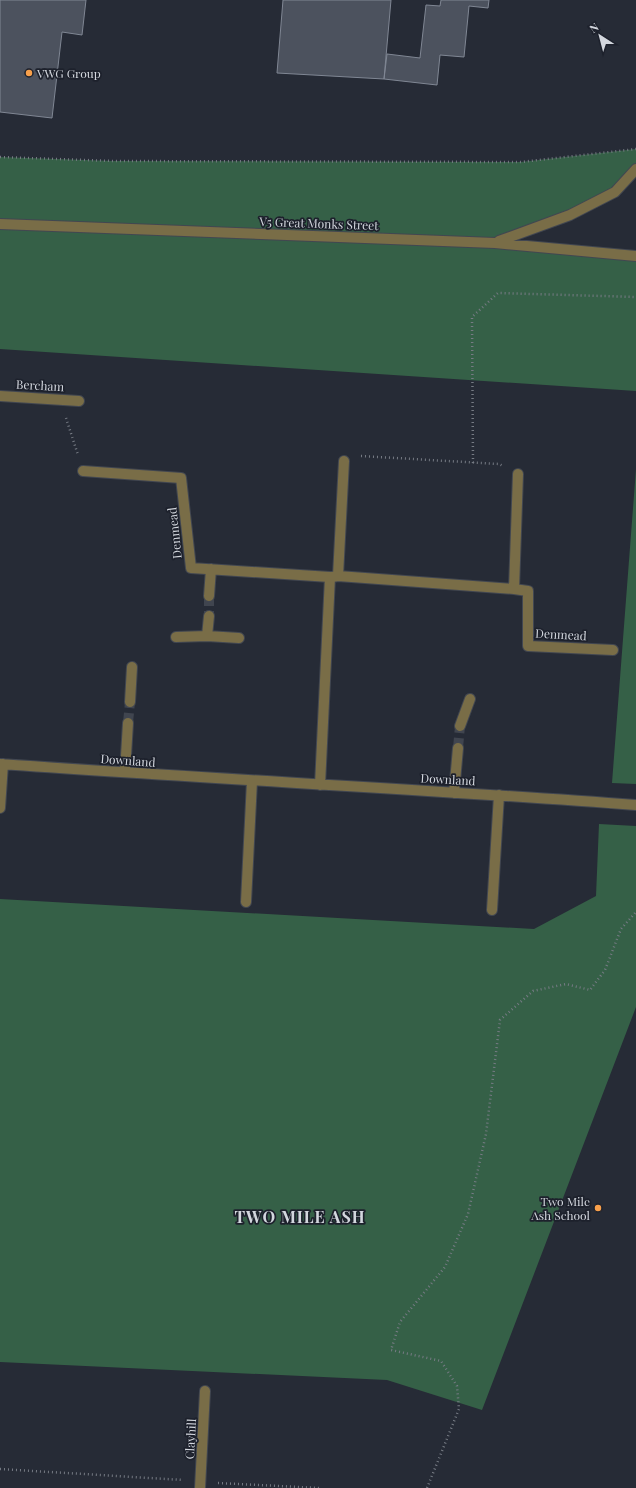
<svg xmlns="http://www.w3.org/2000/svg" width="636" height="1488" font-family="'Playfair Display',serif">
<rect width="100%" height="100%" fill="#262b36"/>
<!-- green -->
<path fill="#356047" d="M636,149V169L615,192L496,242L636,256V391L0,349V157L113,161L521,162Z
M636,469V784L612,783Z
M599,824L636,826V1007L482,1410L387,1380L0,1362V899L534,929L596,896Z"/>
<!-- building -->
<path fill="#4c525e" stroke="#808794" d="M0,0H86L82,35L62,32L52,118L0,112Z
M283,0H391L384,79L277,73Z
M441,0H489L488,8L469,6L464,57L440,55L437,85L384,79L387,54L420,58L426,5L440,6Z"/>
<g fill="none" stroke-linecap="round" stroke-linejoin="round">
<!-- minor-tunnel -->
<path stroke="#40454f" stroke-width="10" stroke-dasharray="10 5" stroke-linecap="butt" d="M209,596V616
M128,723L130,702
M458,748L460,726"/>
<!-- minor casing -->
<g stroke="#424751" stroke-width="12">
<path id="minor" d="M0,224L495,243L636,256
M499,241L570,215L615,192L636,169
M0,396L79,401
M83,471L181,478L191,568L330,577L320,785
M338,576L514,589L518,474
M332,577L338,576L344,461
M514,589L528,591V646L613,650
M209,596L211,569
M207,636L209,616
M176,637L207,636L239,638
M130,702L132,667
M460,726L470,699
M0,764C212,779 424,789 636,805
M125,772L128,723
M454,793L458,748
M0,808L3,764
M246,902L252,781
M492,910L499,795
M200,1488L205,1391"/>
</g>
<!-- path -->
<path stroke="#767b84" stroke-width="2.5" stroke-dasharray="1 3" stroke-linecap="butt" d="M0,157L113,161L521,162L636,149
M66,418L78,455
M361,456L499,464L503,466
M473,463L472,317L498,293L636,297
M0,1469L183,1480
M218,1483L319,1488
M427,1488L459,1409L457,1386L441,1361L391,1350L400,1322L445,1267L468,1214L486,1134L500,1020L533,991L566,984L590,990L605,970L621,929L636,912"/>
<!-- minor -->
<use href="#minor" stroke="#796d47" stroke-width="10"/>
</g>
<!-- markers -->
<g fill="#f8a04b" stroke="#1d212c" stroke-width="1.5">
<circle cx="29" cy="73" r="4"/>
<circle cx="598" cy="1208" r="4"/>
</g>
<g text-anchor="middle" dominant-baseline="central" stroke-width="3.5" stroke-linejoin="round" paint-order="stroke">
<!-- poi labels -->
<g font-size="12" fill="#d3d7de" stroke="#1d212c" text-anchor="start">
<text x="37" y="73">VWG Group</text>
<text x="590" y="1201" text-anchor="end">Two Mile<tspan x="590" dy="14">Ash School</tspan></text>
</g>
<!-- street labels -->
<g font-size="12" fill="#d3d7de" stroke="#1d212c">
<text transform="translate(319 223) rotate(2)">V5 Great Monks Street</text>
<text transform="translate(40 385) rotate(3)">Bercham</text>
<text transform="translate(174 533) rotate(-96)">Denmead</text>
<text transform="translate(561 634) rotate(3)">Denmead</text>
<text transform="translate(128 760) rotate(4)">Downland</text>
<text transform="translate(448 779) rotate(3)">Downland</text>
<text transform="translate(190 1439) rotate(-87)">Clayhill</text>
</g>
<!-- district labels -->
<g font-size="16" font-weight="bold" letter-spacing="1" fill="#d3d7de" stroke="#1d212c">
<text x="300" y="1216">TWO MILE ASH</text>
</g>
</g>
<!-- north arrow -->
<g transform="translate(600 36) rotate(324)" stroke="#1d212c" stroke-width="3" paint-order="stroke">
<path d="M0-3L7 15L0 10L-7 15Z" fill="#d3d7de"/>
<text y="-6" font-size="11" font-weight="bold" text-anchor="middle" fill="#d3d7de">N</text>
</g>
</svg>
